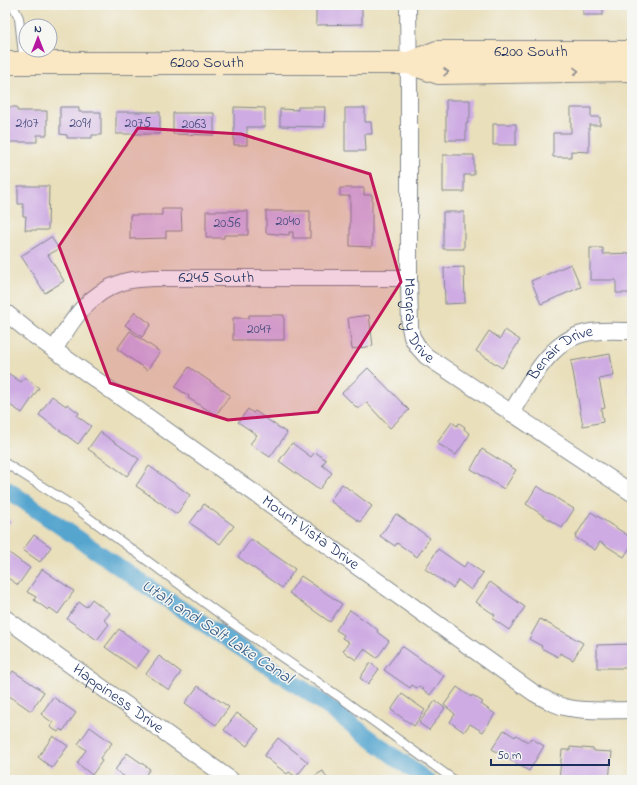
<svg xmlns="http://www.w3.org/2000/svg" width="637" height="785" font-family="'Indie Flower',sans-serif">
<rect width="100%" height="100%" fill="#f6f6f2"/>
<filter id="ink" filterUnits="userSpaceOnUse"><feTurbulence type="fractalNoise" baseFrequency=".025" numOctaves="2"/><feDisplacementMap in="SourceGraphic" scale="8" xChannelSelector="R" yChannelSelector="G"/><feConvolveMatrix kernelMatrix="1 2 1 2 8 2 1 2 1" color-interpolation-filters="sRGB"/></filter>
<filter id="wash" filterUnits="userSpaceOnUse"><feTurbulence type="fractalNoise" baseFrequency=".012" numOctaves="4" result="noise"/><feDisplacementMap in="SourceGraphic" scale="16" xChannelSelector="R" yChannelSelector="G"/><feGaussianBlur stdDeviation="0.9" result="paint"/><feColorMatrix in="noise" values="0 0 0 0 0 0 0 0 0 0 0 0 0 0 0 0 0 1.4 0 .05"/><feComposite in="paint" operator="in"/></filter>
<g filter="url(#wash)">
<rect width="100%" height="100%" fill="#e9dfbb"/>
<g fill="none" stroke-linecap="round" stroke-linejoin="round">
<!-- canal -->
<path stroke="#54a5cf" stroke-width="17" d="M5,488L151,589L312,695L426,780"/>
</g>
<g id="blocks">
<!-- building -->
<path fill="#ceabe3" d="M330,5H362V24L316,25V7H330Z
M583,5H603V15H583Z
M446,100H470V118H468V123H466V140H446Z
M7,107H17V111H47V135H37V142H7Z
M60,107H79V112H101V135H92V138H67V135L60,134Z
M234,107L265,108V127H247V145H234Z
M298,107H325L324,127L280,126V109L298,110Z
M345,108H365V122H371L372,134H365L366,151H345Z
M571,108H591V117H600V125H589V152L571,151V157H553V133H571Z
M116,112H160V134H116Z
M173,113H214V135L173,134Z
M493,124H516V145H493Z
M443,155H474V175H464V192H443Z
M18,186H49L48,230H25L26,216H23V204H18Z
M340,188H364V195H372V247L350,246V196H340Z
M162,209H181L182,231H166V238L130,239V215H162Z
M206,211H248V235H224V238H206Z
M266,211H310V238H293V232H289V235L266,233Z
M443,212H464V249H443Z
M51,237L59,249L48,255L64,281L45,293L21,256Z
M590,248H603V254L632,253V293H616V280H590Z
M571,264L581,287L541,304L531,281Z
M464,267L465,303L445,304L444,268Z
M135,312L151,324L142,337L125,325Z
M249,315H284V340H233V318H249Z
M369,315L373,346L352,349L348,318Z
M505,330L520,340L502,368L476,351L489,331L500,339Z
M130,331L160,352L147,370L117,349Z
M610,354L614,376L599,379L605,408L601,409L603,422L583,426L571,361Z
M189,367L230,395L216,415L188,398L189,396L175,387Z
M368,368L409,410L390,428L366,402L358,409L342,393Z
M630,368H632V393H630Z
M5,371L21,382L25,377L39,388L22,413L5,402Z
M52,396L66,406L67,404L79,413L77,416L91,426L78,444L39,415Z
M248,409L253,413L255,411L287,433L270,457L250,444L257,435L238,422Z
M452,422L457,426L459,423L465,427L464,429L470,434L456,455L437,443Z
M100,432L139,459L127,476L88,449Z
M292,443L311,457L315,452L326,460L322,465L332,473L319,490L279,461Z
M482,449L516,470L504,489L471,469Z
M149,466L190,495L177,514L136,486Z
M342,484L372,506L360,522L330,501Z
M537,486L574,509L562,528L526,504Z
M204,504L234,526L220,544L190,523Z
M591,512L632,538V544L624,557L600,542L595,550L575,537Z
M396,514L430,538L417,557L397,543L395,546L380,536Z
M5,517L11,521L5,530Z
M34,535L51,547L40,562L23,550Z
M251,539L295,569L282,588L238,557Z
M438,549L464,567L467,562L483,573L471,590L458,580L453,588L425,569Z
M5,550L30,568L18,585L5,576Z
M42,569L74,591L58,614L50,608L48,610L34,600L36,597L27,592Z
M301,576L342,604L330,622L289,593Z
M490,582L525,607L509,630L493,619L495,615L476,602Z
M92,599L110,613L104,620L109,624L97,640L67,619L79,602L86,607Z
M350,610L378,630L377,632L389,641L377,658L364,649L356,660L343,651L349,642L342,638L344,635L336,630Z
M540,619L583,643L573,660L560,653L558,657L541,648L542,646L529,639Z
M119,629L149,651L136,669L105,647Z
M632,644V673H630V668H597V645Z
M402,646L444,676L430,695L419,686L417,688L412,685L410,688L384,670Z
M159,656L181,672L169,690L146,674Z
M370,663L379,669L368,684L360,678Z
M13,671L44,692L31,711L5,693V682Z
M198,686L229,707L216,725L185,703Z
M457,687L471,697L472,695L483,702L481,704L495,714L483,732L470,724L464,732L450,722L455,714L444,705Z
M402,694L425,710L414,726L391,710Z
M53,697L76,713L63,731L60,729L58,732L50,727L53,723L41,714Z
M435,701L445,708L429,730L419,723Z
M237,713L259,729L247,746L224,730Z
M90,727L112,743L100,758L102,761L92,775L77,763L86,750L78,744Z
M504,730L515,737L516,735L528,742L531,738L544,746L529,771L492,749Z
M53,736L68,746L52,768L38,757Z
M278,738L308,762L296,777L289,772L287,774L264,756Z
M570,747L594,749V751L612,752L609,780H559L562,750H570Z
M127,753L150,769L142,780H129L115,770Z
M323,771L328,780H308Z"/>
</g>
</g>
<g filter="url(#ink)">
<use href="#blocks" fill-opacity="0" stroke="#82878c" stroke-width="1"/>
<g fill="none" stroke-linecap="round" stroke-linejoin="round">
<!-- service casing -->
<g stroke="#82878c" stroke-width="10">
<path id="service" d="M13,5L19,18L24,63
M5,463L70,504L232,623L341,698L454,780"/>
</g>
<!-- minor casing -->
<g stroke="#82878c" stroke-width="18">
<g id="minor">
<path id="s1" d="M408,5L409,90V278L410,327L412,337L418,347L426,356L632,493"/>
<path id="s2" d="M5,312L32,334L534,693C545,699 556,706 569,708C589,712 611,710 632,710"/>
<path id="s3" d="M54,350C72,320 87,294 123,282C132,279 143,279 153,278H409"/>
<path id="s4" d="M511,413C530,382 551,337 591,332C605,330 619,331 632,331"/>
<path id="s5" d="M5,618L231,780"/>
</g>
</g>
<!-- secondary casing -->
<g stroke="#82878c" stroke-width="24">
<g id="secondary">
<path id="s6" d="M5,63H409L439,73L632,70"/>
<path id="s7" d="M409,63L437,52H632"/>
</g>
</g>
<!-- service -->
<use href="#service" stroke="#fff" stroke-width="8"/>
<!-- minor -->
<use href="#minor" stroke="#fff" stroke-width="16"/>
<!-- secondary -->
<use href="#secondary" stroke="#fae7c3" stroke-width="22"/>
</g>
<!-- one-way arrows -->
<defs><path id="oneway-chevron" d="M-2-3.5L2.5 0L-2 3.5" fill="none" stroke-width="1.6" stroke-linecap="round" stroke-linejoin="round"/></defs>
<g stroke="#8a8b90">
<use href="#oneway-chevron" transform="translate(576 71) rotate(-1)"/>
<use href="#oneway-chevron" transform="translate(446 72) rotate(-1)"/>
</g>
</g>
<!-- marked area -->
<path fill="#c2185b" fill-opacity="0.2" stroke="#c2185b" stroke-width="3" stroke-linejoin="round" d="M138,128L241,134L370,174L401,282L318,412L228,420L110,383L59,246Z"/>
<g text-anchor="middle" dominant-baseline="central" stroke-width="3" stroke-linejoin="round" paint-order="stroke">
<!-- number labels -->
<g font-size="14" fill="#484e7f">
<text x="27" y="123">2107</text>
<text x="80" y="123">2091</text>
<text x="138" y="123">2075</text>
<text x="194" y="124">2063</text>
<text x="288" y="221">2040</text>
<text x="227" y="223">2056</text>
<text x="259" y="329">2047</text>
</g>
<!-- street labels -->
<g font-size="16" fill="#1b2f5e" stroke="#f6f6f2">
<text stroke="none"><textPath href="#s7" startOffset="124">6200 South</textPath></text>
<text stroke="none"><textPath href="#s6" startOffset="202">6200 South</textPath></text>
<text stroke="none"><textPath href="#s3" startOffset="193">6245 South</textPath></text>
<text stroke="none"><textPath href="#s1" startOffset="318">Margray Drive</textPath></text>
<text stroke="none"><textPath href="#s4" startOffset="80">Benair Drive</textPath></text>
<text stroke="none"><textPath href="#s2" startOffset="377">Mount Vista Drive</textPath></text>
<text stroke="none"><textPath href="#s5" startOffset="139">Happiness Drive</textPath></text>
</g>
<!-- water labels -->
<g font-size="17" font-style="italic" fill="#2f5886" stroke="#f6f6f2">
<text transform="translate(217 632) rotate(33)">Utah and Salt Lake Canal</text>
</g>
</g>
<!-- margin -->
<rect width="637" height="785" fill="none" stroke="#f6f6f2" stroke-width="20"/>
<!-- north arrow -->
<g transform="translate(38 38)"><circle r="19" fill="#f6f6f2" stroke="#9ea6b7"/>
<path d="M0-3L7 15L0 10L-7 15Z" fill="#b5179e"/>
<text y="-6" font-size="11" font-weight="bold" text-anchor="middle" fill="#1b2f5e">N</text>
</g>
<!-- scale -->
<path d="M491 759v6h118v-6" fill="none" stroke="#1b2f5e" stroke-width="2"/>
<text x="497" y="759" font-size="12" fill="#1b2f5e" stroke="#f6f6f2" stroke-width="3" paint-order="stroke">50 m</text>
</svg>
